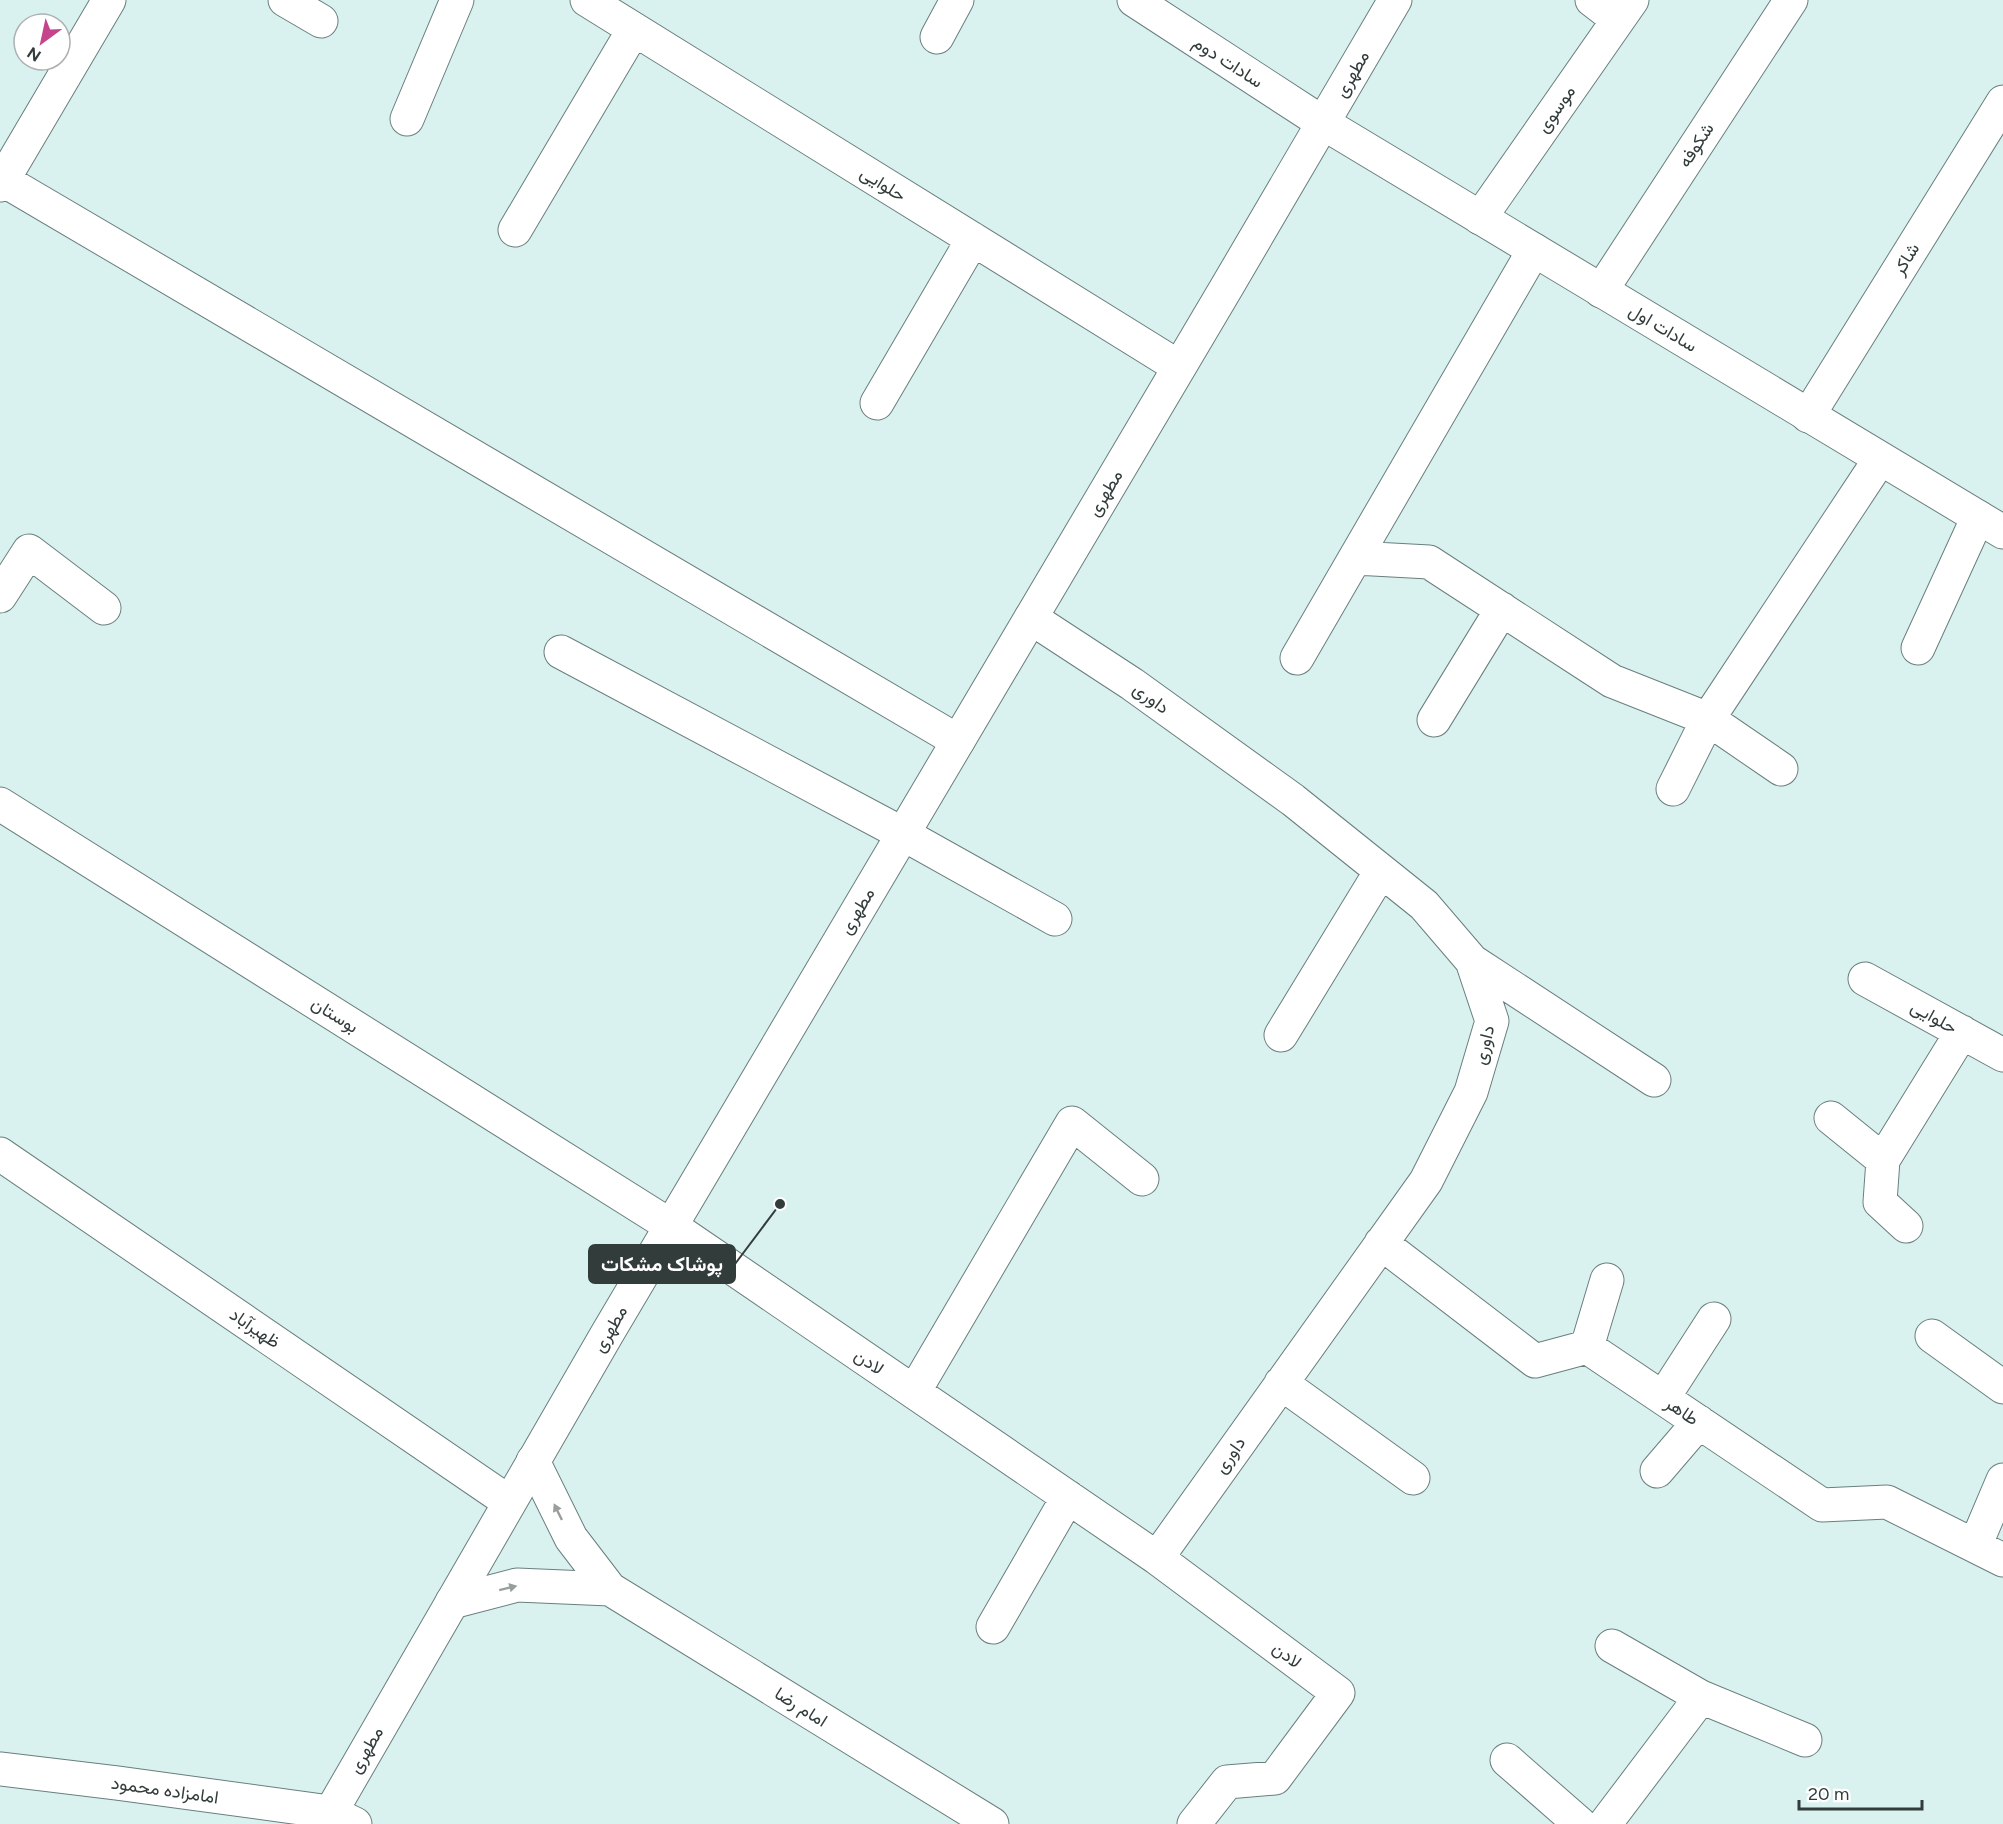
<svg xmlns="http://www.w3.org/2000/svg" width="2003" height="1824" font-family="Figtree,Vazirmatn,sans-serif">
<rect width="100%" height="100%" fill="#d9f2f0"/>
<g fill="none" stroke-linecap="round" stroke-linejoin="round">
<!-- minor casing -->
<g stroke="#697f7d" stroke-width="35">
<path id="minor" d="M285,0L321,21
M587,0L1179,367
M1592,0L1618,20
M937,37L957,0
M407,119L457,0
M3,180L958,741
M0,185L109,0
M1480,218L1632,0
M515,230L634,29
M1534,250L1355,558L1429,562L1612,681L1708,719L1880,459
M1601,291L1791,0
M877,403L973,239
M1808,416L2003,102
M0,596L29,551L104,608
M1031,618L1132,684L1293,800L1424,905L1472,961L1492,1021L1471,1092L1426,1181L1157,1558
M1918,648L1978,517
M561,652L903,834L1055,919
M1297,658L1355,558
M1434,720L1502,609
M1673,789L1708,719L1781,769
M0,804L671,1226L1157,1558L1338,1693L1275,1778L1227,1782L1194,1824
M1472,961L1654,1080
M1865,979L2003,1055
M1281,1035L1381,871
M1831,1118L1883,1160
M0,1154L509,1502
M1906,1226L1880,1202L1883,1160L1962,1032
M1381,1243L1535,1361L1587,1347L1822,1505L1887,1502L2003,1560
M1932,1336L2003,1387
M1587,1347L1607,1280
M1281,1383L1413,1478
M914,1392L1072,1123L1142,1179
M1663,1398L1714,1319
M1657,1471L1699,1422
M1975,1546L2003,1480
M610,1589L992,1824
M452,1602L517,1585L610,1589L571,1538L533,1461
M993,1627L1068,1497
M1612,1646L1701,1697L1805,1740
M1507,1760L1580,1824
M330,1812L355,1824
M1605,1824L1701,1697"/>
</g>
<!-- tertiary casing -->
<g stroke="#697f7d" stroke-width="35">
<path id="tertiary" d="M1134,0L1323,123L2003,532
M0,1769L117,1783L330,1812
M324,1824L607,1334L1225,290L1395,0"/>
</g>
<!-- minor -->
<use href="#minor" stroke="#fff" stroke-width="33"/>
<!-- tertiary -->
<use href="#tertiary" stroke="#fff" stroke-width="33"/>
</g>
<!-- one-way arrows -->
<defs><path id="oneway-solid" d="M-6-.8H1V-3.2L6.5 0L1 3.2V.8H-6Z" transform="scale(1.5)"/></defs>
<g fill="#989e9d">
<use href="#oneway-solid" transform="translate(558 1512) rotate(-116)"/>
<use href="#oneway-solid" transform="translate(508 1588) rotate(-14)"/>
</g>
<g text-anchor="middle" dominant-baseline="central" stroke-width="6" stroke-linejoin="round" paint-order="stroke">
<!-- street labels -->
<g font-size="18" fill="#323c3b" stroke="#fff">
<text transform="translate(1228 62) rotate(33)">سادات دوم</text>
<text transform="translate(1352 74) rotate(-60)">مطهری</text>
<text transform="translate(1556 109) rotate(-55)">موسوی</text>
<text transform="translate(1696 145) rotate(-57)">شکوفه</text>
<text transform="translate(883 184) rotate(32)">حلوایی</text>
<text transform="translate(1906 259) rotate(-58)">شاکر</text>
<text transform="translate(1663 328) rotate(31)">سادات اول</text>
<text transform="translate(1105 493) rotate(-59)">مطهری</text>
<text transform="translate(1151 698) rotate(36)">داوری</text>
<text transform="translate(857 911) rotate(-59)">مطهری</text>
<text transform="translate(335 1015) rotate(32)">بوستان</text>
<text transform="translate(1934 1017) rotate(29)">حلوایی</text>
<text transform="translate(1484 1045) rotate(-76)">داوری</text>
<text transform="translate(255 1328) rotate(34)">ظهیرآباد</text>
<text transform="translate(610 1329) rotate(-60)">مطهری</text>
<text transform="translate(869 1362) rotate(34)">لادن</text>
<text transform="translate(1682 1411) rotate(34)">طاهر</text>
<text transform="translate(1230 1455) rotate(-55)">داوری</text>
<text transform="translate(1287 1655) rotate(37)">لادن</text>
<text transform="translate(801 1707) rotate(32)">امام رضا</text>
<text transform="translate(366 1750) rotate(-60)">مطهری</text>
<text transform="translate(165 1790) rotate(8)">امامزاده محمود</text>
</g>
</g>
<!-- callouts -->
<path fill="none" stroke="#323c3b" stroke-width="2" d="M780 1204L735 1264"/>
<circle fill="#323c3b" stroke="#fff" stroke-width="2" cx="780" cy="1204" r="6"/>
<rect fill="#323c3b" stroke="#323c3b" stroke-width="2" x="589" y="1245" width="146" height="38" rx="6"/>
<g font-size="20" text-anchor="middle" font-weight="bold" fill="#fff">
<text x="662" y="1271">پوشاک مشکات</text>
</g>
<!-- north arrow -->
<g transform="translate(42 42) rotate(213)"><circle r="28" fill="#ffffff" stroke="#adb1b1" stroke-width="1.5"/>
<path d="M0-4.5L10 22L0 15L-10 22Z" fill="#c5448c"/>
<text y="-9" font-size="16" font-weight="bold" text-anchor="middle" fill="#323c3b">N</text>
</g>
<!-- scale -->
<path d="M1799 1800v9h123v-9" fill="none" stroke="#323c3b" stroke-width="3"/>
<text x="1808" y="1800" font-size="18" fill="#323c3b" stroke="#ffffff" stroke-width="4.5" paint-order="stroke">20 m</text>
</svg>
